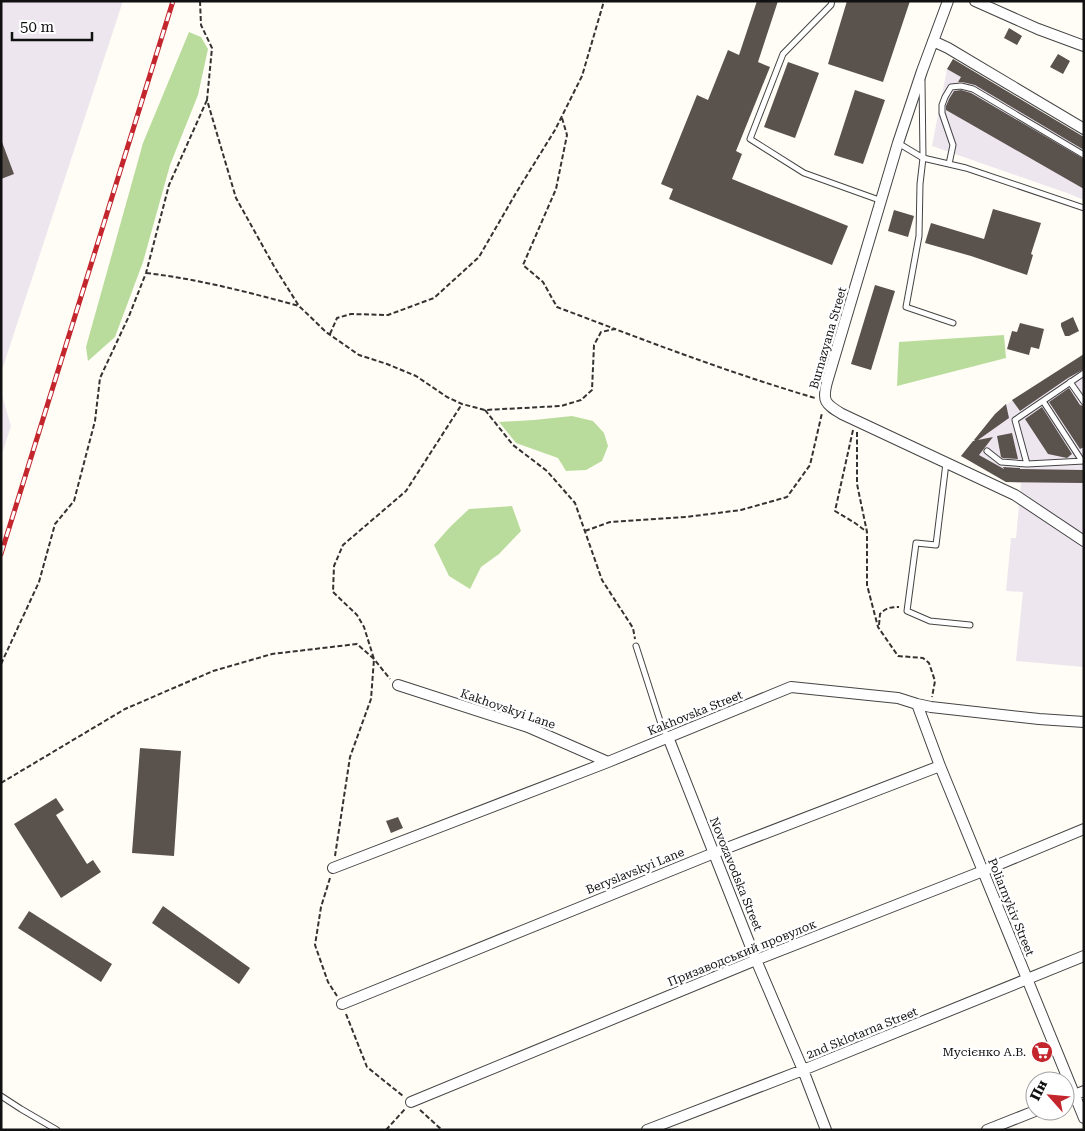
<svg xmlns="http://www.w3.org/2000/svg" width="1085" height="1131" font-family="'Roboto Serif',serif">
<rect width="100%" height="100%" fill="#fffdf5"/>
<!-- industrial -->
<path fill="#eee6ef" d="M1,1H123L1,373Z
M953,59L1084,139V200L1067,193L932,146L947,69Z
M1084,354V667L1016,661L1023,592L1006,591L1011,538H1016L1021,483L1006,482L961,456L995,414L1007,404Z
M1,392L11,426L1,457Z"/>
<!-- forest -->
<path fill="#b9dc9c" d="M189,32L201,37L208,49L198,95L170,165L143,262L115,337L88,361L86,347L143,143Z
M1004,335L1006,358L897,386L899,342Z
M572,416L593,421L604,433L608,446L602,461L586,470L566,471L558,458L516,443L499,422L534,420Z
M512,506L521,531L499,554L481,567L470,589L449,576L434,545L450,527L469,509Z"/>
<!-- building -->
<path fill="#5a524d" d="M757,1H778L758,62L770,67L736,151L742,154L732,179L848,226L832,265L669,199L673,189L661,184L697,95L708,100L728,50L739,55Z
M847,1H910L883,82L828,64Z
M1009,28L1022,36L1017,45L1004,38Z
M1058,54L1070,61L1063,74L1050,67Z
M953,59L1084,137V150L975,85L962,82H958L961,77L947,69Z
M788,62L819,73L795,138L764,127Z
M855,90L885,100L863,164L834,155Z
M961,90L971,93L1084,159V189L946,110V106L949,99L954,91Z
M1,142H2L14,174L1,179Z
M993,209L1041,223L1031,254L1033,255L1027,275L971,256L925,243L931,223L984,239Z
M894,210L914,216L908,237L888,231Z
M875,285L895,291L871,370L851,364Z
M1073,317L1079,331L1069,336H1065L1061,326V323Z
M1020,323L1044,329L1039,349L1031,347L1029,355L1007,349L1012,331L1017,332Z
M1084,354V369L1068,378L1020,411L1012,400Z
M1069,388L1080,405L1084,406V447L1080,449L1049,402Z
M1006,404L1009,418L978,440L993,437L979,455L1004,469L1003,467L1020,468V469L1084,470V483L1006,482L961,456L973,441H975L974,440L995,414Z
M1042,407L1072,454L1067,458L1048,454L1025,419Z
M1012,433L1018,459L1003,458L1001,457L997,436Z
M140,748L181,751L174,856L132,853Z
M56,798L64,810L56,815L87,864L93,860L101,872L61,898L14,824Z
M398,817L403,828L391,833L386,821Z
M163,906L250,968L239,984L152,923Z
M29,911L112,964L101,982L18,928Z"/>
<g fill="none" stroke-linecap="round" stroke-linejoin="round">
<!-- service casing -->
<g stroke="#444" stroke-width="7">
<path id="service" d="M832,1L831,5L783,54L750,139L804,173L882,201
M922,81L923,158L920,184L919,236L906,307L953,323
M898,143L923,158L966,168L1084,208
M949,164L953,145L942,113V105L945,97L951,87L961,86L973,89L1084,155
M1084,373L1015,420L1027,464L1084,461
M1070,382L1084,402
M1043,401L1082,461
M987,451L1001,462L1027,464
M946,463L936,545L916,543L907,611L930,621L970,625
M636,646L662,727L668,737
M1,1096L21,1109L57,1130"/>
</g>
<!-- minor casing -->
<g stroke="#444" stroke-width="12">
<path id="minor" d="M948,1L922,71L898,143L827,382C822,401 825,404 842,414L1015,495L1084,541
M975,1L1038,29L1084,46
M933,41L948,48L1084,129
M398,685L528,727L608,762
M917,704L940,766L1084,1118
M668,737L756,960L803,1070L826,1130
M333,868L608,762L791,687L898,698L917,704L931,707L1039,719L1084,722
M342,1004L714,853L940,766
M1065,1099L1084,1091
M411,1102L756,960L983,871L1084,829
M647,1130L803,1070L1084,956
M987,1130L1035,1111"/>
</g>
<!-- path -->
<path stroke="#333" stroke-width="2" stroke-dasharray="5 2.5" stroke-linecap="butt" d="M200,1L201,25L212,48L207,100L236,198L275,268L299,306L326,332L359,355L387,364L416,376L447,397L462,404L485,410L561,406L581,400L592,390L594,345L601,332L615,329C681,354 747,378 815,398
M562,118L567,135L556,189L523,265L543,282L557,307L615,329
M146,273C198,279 248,292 299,306
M330,334L337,318L351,314L388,315L434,298L479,257L516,193L555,130L582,76L604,1
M485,410L513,445L547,471L575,503L602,580L633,628L635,639
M853,430L835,511L855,523L867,532
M857,432V484L867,532V585L878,627L898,656L923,658L929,663L935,681L932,697
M585,531L610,522L686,517L741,510L787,497L810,465L822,413
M879,625L880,614C886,608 890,607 899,607
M1,664L39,582L55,524L74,501L95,421L100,378L129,316L146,273L169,185L207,100
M1,783L125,709L213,671L272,654L357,644L374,659L390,679
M335,856L350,757L371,699L374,659L364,627L357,615L333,592L334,566L343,545L406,491L462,404
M330,878L321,907L315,945L328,982L337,996
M346,1014L367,1067L403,1096
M420,1110L442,1130
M386,1130L405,1109"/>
<!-- service -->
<use href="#service" stroke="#fff" stroke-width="5"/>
<!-- minor -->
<use href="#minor" stroke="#fff" stroke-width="10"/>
<!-- rail casing -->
<g stroke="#c4262e" stroke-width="5">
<path id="rail" d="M1,554L173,1"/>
</g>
<!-- rail -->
<use href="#rail" stroke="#fff" stroke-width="3" stroke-dasharray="9" stroke-linecap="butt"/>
</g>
<!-- icons -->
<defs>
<g id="supermarket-disc" transform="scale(1.125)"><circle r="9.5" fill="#c4262e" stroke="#fff"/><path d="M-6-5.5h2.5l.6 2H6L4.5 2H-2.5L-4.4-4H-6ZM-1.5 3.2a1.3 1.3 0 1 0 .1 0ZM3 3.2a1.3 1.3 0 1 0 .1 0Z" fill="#fff"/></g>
</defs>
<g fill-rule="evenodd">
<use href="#supermarket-disc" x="1042" y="1052"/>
</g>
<g text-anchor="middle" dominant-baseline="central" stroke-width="5" stroke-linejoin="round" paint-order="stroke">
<!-- street labels -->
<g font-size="12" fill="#111" stroke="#fff">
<text transform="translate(828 338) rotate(-74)">Burnazyana Street</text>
<text transform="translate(508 709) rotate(19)">Kakhovskyi Lane</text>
<text transform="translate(695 713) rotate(-22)">Kakhovska Street</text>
<text transform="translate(635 871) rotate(-22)">Beryslavskyi Lane</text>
<text transform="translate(736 874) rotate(68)">Novozavodska Street</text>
<text transform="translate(1011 907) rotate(68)">Poliarnykiv Street</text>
<text transform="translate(742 953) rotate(-22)">Призаводський провулок</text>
<text transform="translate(862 1033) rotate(-22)">2nd Sklotarna Street</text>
</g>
<!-- poi labels -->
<g font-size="12" fill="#111" stroke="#fff" text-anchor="end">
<text x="1026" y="1052">Мусієнко А.В.</text>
</g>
</g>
<!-- border -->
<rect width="1085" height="1131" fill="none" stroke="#111111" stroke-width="5"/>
<!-- north arrow -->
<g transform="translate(1050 1096) rotate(297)"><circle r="24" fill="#ffffff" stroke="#a0a0a0"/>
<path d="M0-4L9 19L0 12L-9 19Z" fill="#c4262e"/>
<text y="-8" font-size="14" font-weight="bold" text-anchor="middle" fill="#111111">Пн</text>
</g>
<!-- scale -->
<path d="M12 32v8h80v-8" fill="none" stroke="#111111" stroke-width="2.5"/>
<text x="20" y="32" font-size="15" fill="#111111" stroke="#ffffff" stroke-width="4" paint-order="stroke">50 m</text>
</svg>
